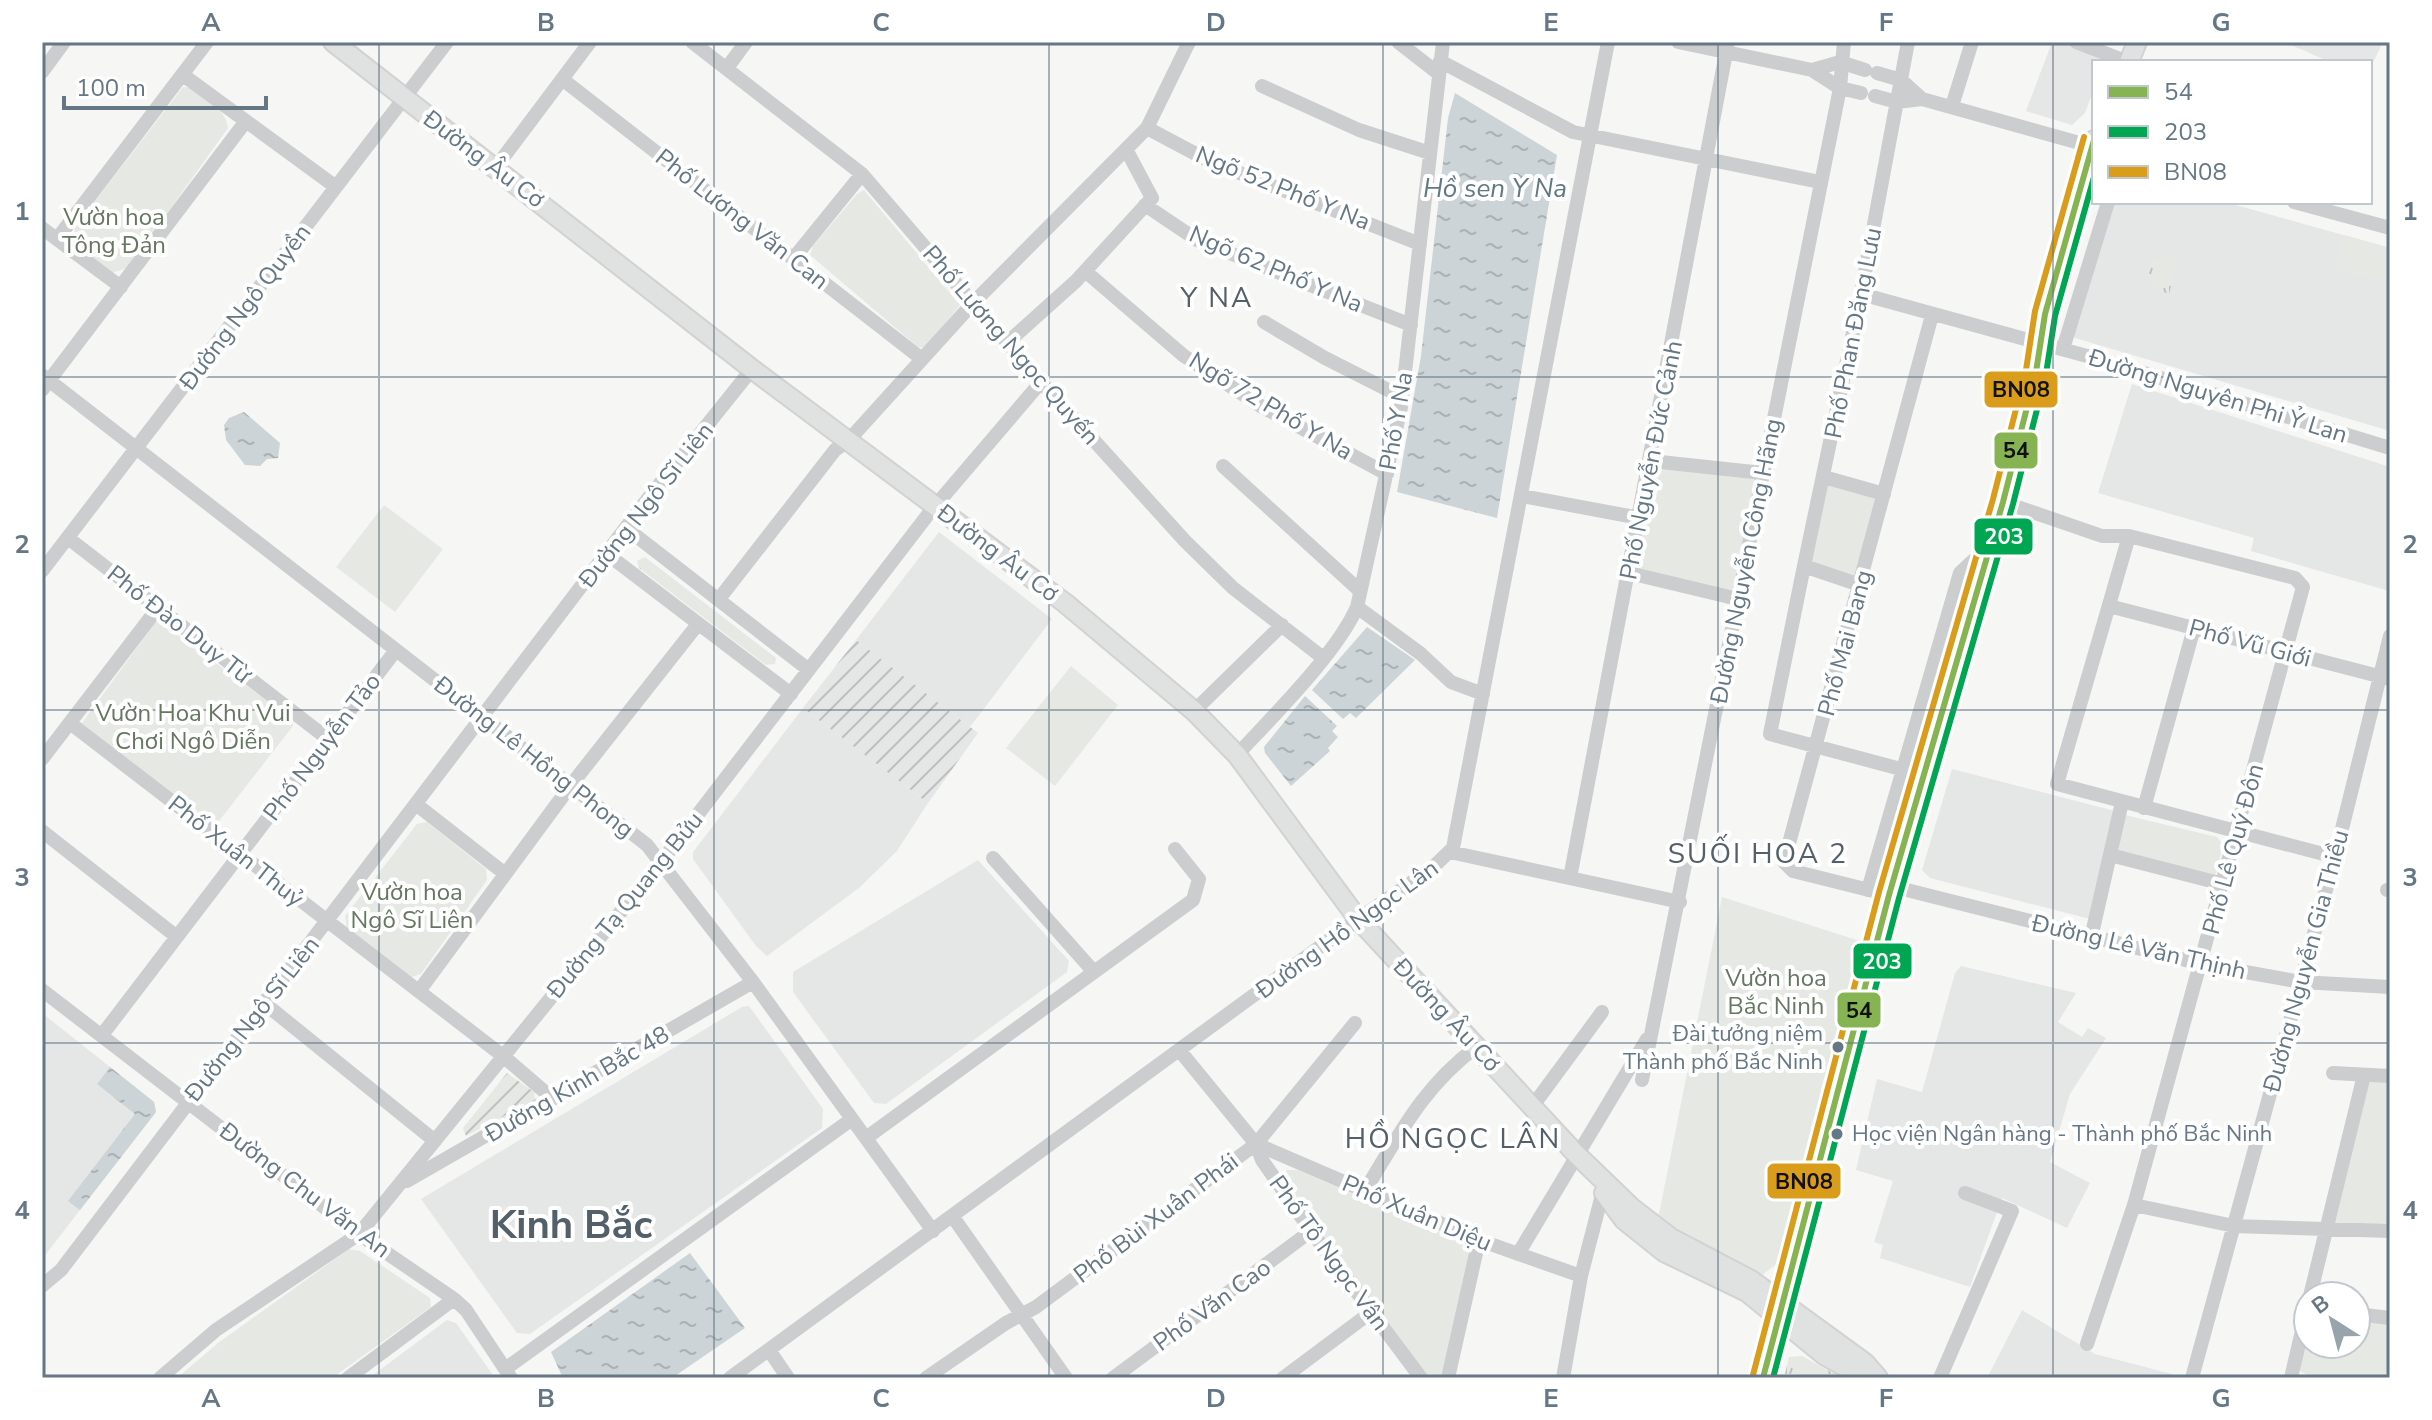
<svg xmlns="http://www.w3.org/2000/svg" width="2432" height="1420" font-family="'Nunito Sans',sans-serif">
<defs>
<pattern id="industrial-furrows" width="10" height="10" patternUnits="userSpaceOnUse" patternTransform="scale(2)"><rect width="10" height="10" fill="#e5e6e6"/><path d="M-1 1l2-2M0 10L10 0M9 11l2-2" fill="none" stroke="#bdbfc0"/></pattern>
<pattern id="grass-tufts" width="24" height="20" patternUnits="userSpaceOnUse" patternTransform="scale(2)"><rect width="24" height="20" fill="#e6e9e3"/><path d="M3 7l-1-3M5 7V3M7 7l1-3M15 17l-1-3M17 17v-4M19 17l1-3" fill="none" stroke="#bec2be"/></pattern>
<pattern id="garden-furrows" width="10" height="10" patternUnits="userSpaceOnUse" patternTransform="scale(2)"><rect width="10" height="10" fill="#e6e9e3"/><path d="M-1 1l2-2M0 10L10 0M9 11l2-2" fill="none" stroke="#bec2be"/></pattern>
<pattern id="water-ripples" width="26" height="14" patternUnits="userSpaceOnUse" patternTransform="scale(2)"><rect width="26" height="14" fill="#ccd4d7"/><path d="M2 4q2-2 4 0t4 0M15 11q2-2 4 0t4 0" fill="none" stroke="#a9b1b4"/></pattern>
</defs>
<rect width="100%" height="100%" fill="#f6f6f5"/>
<!-- built -->
<path fill="#e5e6e6" d="M2052,42H2070L2106,57L2104,62H2094V89L2085,113L2072,125L2026,111Z
M2284,42H2383L2370,69V62H2330Z
M2102,202H2225L2390,248V431L2075,338L2072,336Z
M2132,384L2390,467L2389,591L2251,551L2254,538L2098,493Z
M939,532L1052,619L970,727L856,640Z
M803,708L928,803L897,851L859,888L767,956L756,946L693,859V852Z
M1952,769L2119,812L2094,920L1930,878L1922,870Z
M978,860L1069,961L1067,972L886,1104L874,1103L793,992V972Z
M1961,966L2076,993L2058,1022L2082,1037L2088,1028L2106,1038L2070,1094L2050,1162L2090,1183L2067,1228L2002,1198L1970,1287L1880,1258L1883,1245L1874,1242L1893,1181L1856,1170L1877,1079L1922,1092L1955,973Z
M749,1006L823,1109L822,1128L530,1334L517,1333L421,1199L742,1007Z
M42,1013L154,1102L156,1112L42,1259Z
M2022,1310L2095,1354L2172,1374L2171,1378H1987Z
M447,1320L456,1323L495,1378H369Z"/>
<!-- industrial -->
<path fill="url(#industrial-furrows)" d="M856,640L978,733L928,803L803,708Z"/>
<!-- grass -->
<path fill="url(#grass-tufts)" d="M2164,255L2178,258L2169,294L2155,289L2148,275L2153,261Z
M645,557L776,658L775,664L766,665L639,568L637,561Z
M1802,1356L1842,1378L1785,1374L1789,1357Z"/>
<!-- park -->
<path fill="#e6e9e3" d="M183,87C198,86 228,112 228,128L128,268L111,273L74,243L75,227Z
M864,190L960,305L925,348L918,347L810,255L813,246L857,194Z
M2344,235L2390,248V284L2334,269Z
M1653,464L1756,475L1732,593L1635,570Z
M1827,481L1881,494L1859,578L1807,565Z
M384,505L443,549L395,612L336,567Z
M157,620L292,719L293,726L219,821L210,823L82,723Z
M1071,666L1118,705L1055,786L1006,748Z
M2121,814L2217,837L2223,845L2215,877L2114,853Z
M427,822L486,869L487,880L421,974L412,977L347,930L345,916L417,824Z
M1722,897L1863,942L1779,1262L1757,1279L1657,1224Z
M2390,1078V1227L2336,1224L2331,1219L2367,1081Z
M1287,1170H1298L1465,1243L1470,1254L1443,1378H1428L1418,1367L1282,1178Z
M349,1249L360,1251L430,1298L431,1307L332,1378H177L218,1343Z
M2356,1316L2390,1320V1378H2312L2300,1371L2308,1324V1344H2356Z"/>
<!-- garden -->
<path fill="url(#garden-furrows)" d="M507,1073L534,1092L535,1100L466,1136L463,1128Z"/>
<!-- water -->
<path fill="url(#water-ripples)" d="M1455,93L1557,155L1497,518L1397,492L1421,356L1448,118Z
M244,412L280,443L278,458L267,459L260,466L245,465L226,440L224,425L229,418Z
M1367,627L1415,660L1356,718L1350,713L1343,719L1312,690Z
M1305,696L1337,726L1332,731L1338,737L1328,748L1330,751L1291,786L1265,753L1264,747Z
M110,1067L154,1102L156,1112L80,1210L68,1201L135,1114L97,1084Z
M690,1253L745,1328L672,1378H563L551,1352Z"/>
<g fill="none" stroke-linecap="round" stroke-linejoin="round">
<!-- major casing -->
<g stroke="#d2d2d3" stroke-width="22">
<path id="major" d="M333,42L752,369L1065,603L1194,711L1237,755L1358,919L1577,1155L1632,1208L1671,1238L1751,1280L1865,1363L1878,1378
M2129,62L2137,42
M1604,1193L1624,1220L1664,1252L1747,1292L1824,1355L1866,1378
M1763,1378L1889,895L2003,502L2036,372L2045,314L2094,140"/>
</g>
<!-- minor -->
<path stroke="#cccdce" stroke-width="14" d="M692,42L862,174L1041,382L1185,541L1233,588L1322,657
M1398,42L1439,74
M1678,42L1812,70L1840,88L1861,93
M2076,42L2128,62
M1440,61L1573,132L1820,182
M727,68L746,42
M1812,70L1840,62L1865,70
M42,72L64,42
M1877,73L1901,80L1922,99
M183,75L336,187
M562,79L922,359
M1262,86L1359,130L1430,153
M1875,96L1897,102L1922,99L2094,147
M1952,106L1972,42
M1147,128L1209,161L1420,244
M496,167L590,42
M2294,202L2390,228
M1145,205L1197,240L1411,325
M42,228L121,287
M57,239L207,42
M793,259L862,174
M1085,271L1184,356L1259,405L1387,474
M1861,294L2098,359L2390,448
M1264,322L1325,358L1402,397
M1007,343L1076,281L1152,198L1127,151
M2063,349L2108,202
M42,375L647,845L753,982L933,1231
M42,390L246,121
M1651,461L1763,473
M1223,466L1359,590
M1824,477L1884,494
M1522,496L1640,518
M2003,502L2102,536H2129L2057,784L2335,857
M626,528L809,670
M68,538L328,739
M607,554L791,694
M1804,566L1770,734L1912,772
M42,571L447,42
M1629,573L1738,599
M1860,585L1804,566L1861,294L1908,42
M719,599L835,450L848,441L973,303L1147,128L1189,42
M2109,606L2390,679
M1357,607L1421,654L1451,682L1483,694
M1194,711L1282,625
M70,723L503,1056L553,1099
M1237,755C1272,717 1337,653 1357,607L1401,407L1443,42
M42,759L157,609
M417,805L504,873
M2144,808L2194,628
M42,831L177,937
M1450,852L1680,902
M2110,855L2223,884
M993,858L1094,972
M1570,878L1728,42
M1891,886L2201,964L2301,982L2390,987
M1868,890L1960,573L1974,560L1986,557
M2387,890H2390
M1889,895L1793,871L1784,862L1932,315
M2091,938L2122,802
M42,990L359,1234L454,1299L466,1310L511,1378
M419,991L571,785L698,624
M264,1003L435,1141
M102,1035L396,650
M1180,1051L1256,1144L1262,1160L1311,1231L1421,1378
M2333,1073L2390,1076
M1642,1080L1840,88L1844,42
M1532,1107L1602,1012
M866,1138L1193,900L1199,879L1175,849
M1256,1144L1479,1240L1581,1276
M407,1181L753,982
M1364,1192C1400,1134 1421,1089 1476,1047
M2134,1205L2234,1226L2390,1231
M953,1217L1066,1378
M1518,1254L1647,1039
M42,1286L61,1270L643,505L752,369
M2310,1296L2364,1075
M2356,1314L2390,1318
M2087,1344L2134,1205L2303,587L2295,578L2129,536
M769,1350L788,1378
M505,1369L852,1119
M160,1378L216,1330L359,1234L662,861L930,512L1041,382
M348,1378L454,1299
M730,1378L1358,919L1430,870L1453,848L1608,42
M926,1378L1006,1323L1036,1307L1256,1144L1355,1023
M1113,1378L1311,1231
M1283,1378L1370,1313
M1448,1378L1479,1240
M1563,1378L1581,1276L1603,1191
M1940,1378L2012,1211L1965,1193
M2192,1378L2335,857L2390,636
M2291,1378L2308,1305"/>
<!-- major -->
<use href="#major" stroke="#e0e1e1" stroke-width="18"/>
<!-- bus-1 casing -->
<g stroke="#fff" stroke-width="12">
<path id="bus-1" d="M1763,1378L1889,895L2003,502L2036,372L2045,314L2094,140"/>
</g>
<!-- bus-2 casing -->
<g stroke="#fff" stroke-width="12">
<path id="bus-2" d="M1773,1378L1899,898L2013,504L2046,374L2055,316L2094,177"/>
</g>
<!-- bus-3 casing -->
<g stroke="#fff" stroke-width="12">
<path id="bus-3" d="M1753,1375L1879,892L1993,499L2026,370L2035,311L2084,137"/>
</g>
<!-- bus-1 -->
<use href="#bus-1" stroke="#86b453" stroke-width="6"/>
<!-- bus-2 -->
<use href="#bus-2" stroke="#00a651" stroke-width="6"/>
<!-- bus-3 -->
<use href="#bus-3" stroke="#da9d1b" stroke-width="6"/>
</g>
<!-- grid -->
<path fill="none" stroke="#657785" stroke-width="2" stroke-opacity="0.55" d="M379,42V1378M714,42V1378M1049,42V1378M1383,42V1378M1718,42V1378M2053,42V1378M42,377H2390M42,710H2390M42,1043H2390"/>
<!-- markers -->
<g fill="#657785" stroke="#fff" stroke-width="3">
<circle cx="1838" cy="1047" r="7"/>
<circle cx="1837" cy="1134" r="7"/>
</g>
<g text-anchor="middle" dominant-baseline="central" stroke-width="8" stroke-linejoin="round" paint-order="stroke">
<!-- bus labels -->
<g font-size="22" fill="#657785" stroke="#fff" text-anchor="end">
<text x="1823" y="1034">Đài tưởng niệm<tspan x="1823" dy="28">Thành phố Bắc Ninh</tspan></text>
<text x="1852" y="1134" text-anchor="start">Học viện Ngân hàng - Thành phố Bắc Ninh</text>
</g>
<!-- street labels -->
<g font-size="24" fill="#657785" stroke="#fff">
<text transform="translate(484 159) rotate(37)">Đường Âu Cơ</text>
<text transform="translate(1283 188) rotate(22)">Ngõ 52 Phố Y Na</text>
<text transform="translate(742 219) rotate(38)">Phố Lương Văn Can</text>
<text transform="translate(1276 269) rotate(23)">Ngõ 62 Phố Y Na</text>
<text transform="translate(245 307) rotate(-53)">Đường Ngô Quyền</text>
<text transform="translate(1853 333) rotate(-79)">Phố Phan Đăng Lưu</text>
<text transform="translate(1011 345) rotate(49)">Phố Lương Ngọc Quyến</text>
<text transform="translate(2218 396) rotate(17)">Đường Nguyên Phi Ỷ Lan</text>
<text transform="translate(1271 406) rotate(31)">Ngõ 72 Phố Y Na</text>
<text transform="translate(1396 421) rotate(-80)">Phố Y Na</text>
<text transform="translate(1651 460) rotate(-79)">Phố Nguyễn Đức Cảnh</text>
<text transform="translate(646 505) rotate(-52)">Đường Ngô Sĩ Liên</text>
<text transform="translate(998 553) rotate(37)">Đường Âu Cơ</text>
<text transform="translate(1746 561) rotate(-79)">Đường Nguyễn Công Hãng</text>
<text transform="translate(179 624) rotate(38)">Phố Đào Duy Từ</text>
<text transform="translate(1845 643) rotate(-75)">Phố Mai Bang</text>
<text transform="translate(2250 643) rotate(15)">Phố Vũ Giới</text>
<text transform="translate(322 747) rotate(-53)">Phố Nguyễn Tảo</text>
<text transform="translate(534 757) rotate(38)">Đường Lê Hồng Phong</text>
<text transform="translate(2233 849) rotate(-75)">Phố Lê Quý Đôn</text>
<text transform="translate(236 851) rotate(38)">Phố Xuân Thuỷ</text>
<text transform="translate(625 905) rotate(-51)">Đường Tạ Quang Bửu</text>
<text transform="translate(1347 929) rotate(-36)">Đường Hồ Ngọc Lân</text>
<text transform="translate(2139 947) rotate(13)">Đường Lê Văn Thịnh</text>
<text transform="translate(2306 961) rotate(-75)">Đường Nguyễn Gia Thiều</text>
<text transform="translate(1447 1015) rotate(47)">Đường Âu Cơ</text>
<text transform="translate(252 1019) rotate(-52)">Đường Ngô Sĩ Liên</text>
<text transform="translate(577 1084) rotate(-30)">Đường Kinh Bắc 48</text>
<text transform="translate(305 1190) rotate(37)">Đường Chu Văn An</text>
<text transform="translate(1417 1213) rotate(23)">Phố Xuân Diệu</text>
<text transform="translate(1156 1218) rotate(-37)">Phố Bùi Xuân Phái</text>
<text transform="translate(1329 1253) rotate(54)">Phố Tô Ngọc Vân</text>
<text transform="translate(1212 1305) rotate(-36)">Phố Văn Cao</text>
</g>
<!-- park labels -->
<g font-size="24" fill="#657760" stroke="#fff">
<text x="114" y="217">Vườn hoa<tspan x="114" dy="28">Tông Đản</tspan></text>
<text x="193" y="713">Vườn Hoa Khu Vui<tspan x="193" dy="28">Chơi Ngô Diễn</tspan></text>
<text x="412" y="892">Vườn hoa<tspan x="412" dy="28">Ngô Sĩ Liên</tspan></text>
<text x="1776" y="978">Vườn hoa<tspan x="1776" dy="28">Bắc Ninh</tspan></text>
</g>
<!-- water labels -->
<g font-size="26" font-style="italic" fill="#617881" stroke="#fff">
<text x="1495" y="188">Hồ sen Y Na</text>
</g>
<!-- quarter labels -->
<g font-size="28" letter-spacing="2" fill="#53606a" stroke="#fff">
<text x="1217" y="298">Y NA</text>
<text x="1758" y="854">SUỐI HOA 2</text>
<text x="1453" y="1139">HỒ NGỌC LÂN</text>
</g>
<!-- town labels -->
<g font-size="40" font-weight="bold" fill="#53606a" stroke="#fff">
<text x="571" y="1225">Kinh Bắc</text>
</g>
</g>
<g stroke="#fff" stroke-width="3">
<rect x="1983" y="370" width="76" height="39" rx="8" fill="#da9d1b"/>
<rect x="1993" y="431" width="46" height="39" rx="8" fill="#86b453"/>
<rect x="1973" y="517" width="61" height="39" rx="8" fill="#00a651"/>
<rect x="1852" y="942" width="61" height="38" rx="8" fill="#00a651"/>
<rect x="1836" y="991" width="46" height="38" rx="8" fill="#86b453"/>
<rect x="1766" y="1162" width="76" height="38" rx="8" fill="#da9d1b"/>
</g>
<g font-size="22" text-anchor="middle" font-weight="bold" fill="#fff">
<text x="2004" y="544">203</text>
<text x="1882" y="969">203</text>
</g>
<g font-size="22" text-anchor="middle" font-weight="bold" fill="#111">
<text x="2021" y="397">BN08</text>
<text x="2016" y="458">54</text>
<text x="1859" y="1018">54</text>
<text x="1804" y="1189">BN08</text>
</g>
<!-- border -->
<rect width="2432" height="1420" fill="none" stroke="#ffffff" stroke-width="88"/>
<!-- legend -->
<rect x="2092" y="60" width="280" height="144" fill="#ffffff" stroke="#c1c9ce" stroke-width="2"/>
<rect x="2108" y="86" width="40" height="12" fill="#86b453" stroke="#c1c9ce" stroke-width="2"/>
<text x="2164" y="100" font-size="24" fill="#657785">54</text>
<rect x="2108" y="126" width="40" height="12" fill="#00a651" stroke="#c1c9ce" stroke-width="2"/>
<text x="2164" y="140" font-size="24" fill="#657785">203</text>
<rect x="2108" y="166" width="40" height="12" fill="#da9d1b" stroke="#c1c9ce" stroke-width="2"/>
<text x="2164" y="180" font-size="24" fill="#657785">BN08</text>
<!-- north arrow -->
<g transform="translate(2332 1320) rotate(324)"><circle r="38" fill="#ffffff" stroke="#c1c9ce" stroke-width="2"/>
<path d="M0-6L14 30L0 20L-14 30Z" fill="#98a3ac"/>
<text y="-12" font-size="22" font-weight="bold" text-anchor="middle" fill="#657785">B</text>
</g>
<!-- scale -->
<path d="M64 96v12h202v-12" fill="none" stroke="#657785" stroke-width="4"/>
<text x="76" y="96" font-size="24" fill="#657785" stroke="#ffffff" stroke-width="6" paint-order="stroke">100 m</text>
<rect x="44" y="44" width="2344" height="1332" fill="none" stroke="#657785" stroke-width="3"/>
<g font-size="26" text-anchor="middle" font-weight="bold" fill="#657785">
<text x="211" y="31">A</text>
<text x="546" y="31">B</text>
<text x="881" y="31">C</text>
<text x="1216" y="31">D</text>
<text x="1551" y="31">E</text>
<text x="1886" y="31">F</text>
<text x="2221" y="31">G</text>
<text x="22" y="220">1</text>
<text x="2410" y="220">1</text>
<text x="22" y="553">2</text>
<text x="2410" y="553">2</text>
<text x="22" y="886">3</text>
<text x="2410" y="886">3</text>
<text x="22" y="1219">4</text>
<text x="2410" y="1219">4</text>
<text x="211" y="1407">A</text>
<text x="546" y="1407">B</text>
<text x="881" y="1407">C</text>
<text x="1216" y="1407">D</text>
<text x="1551" y="1407">E</text>
<text x="1886" y="1407">F</text>
<text x="2221" y="1407">G</text>
</g>
</svg>
